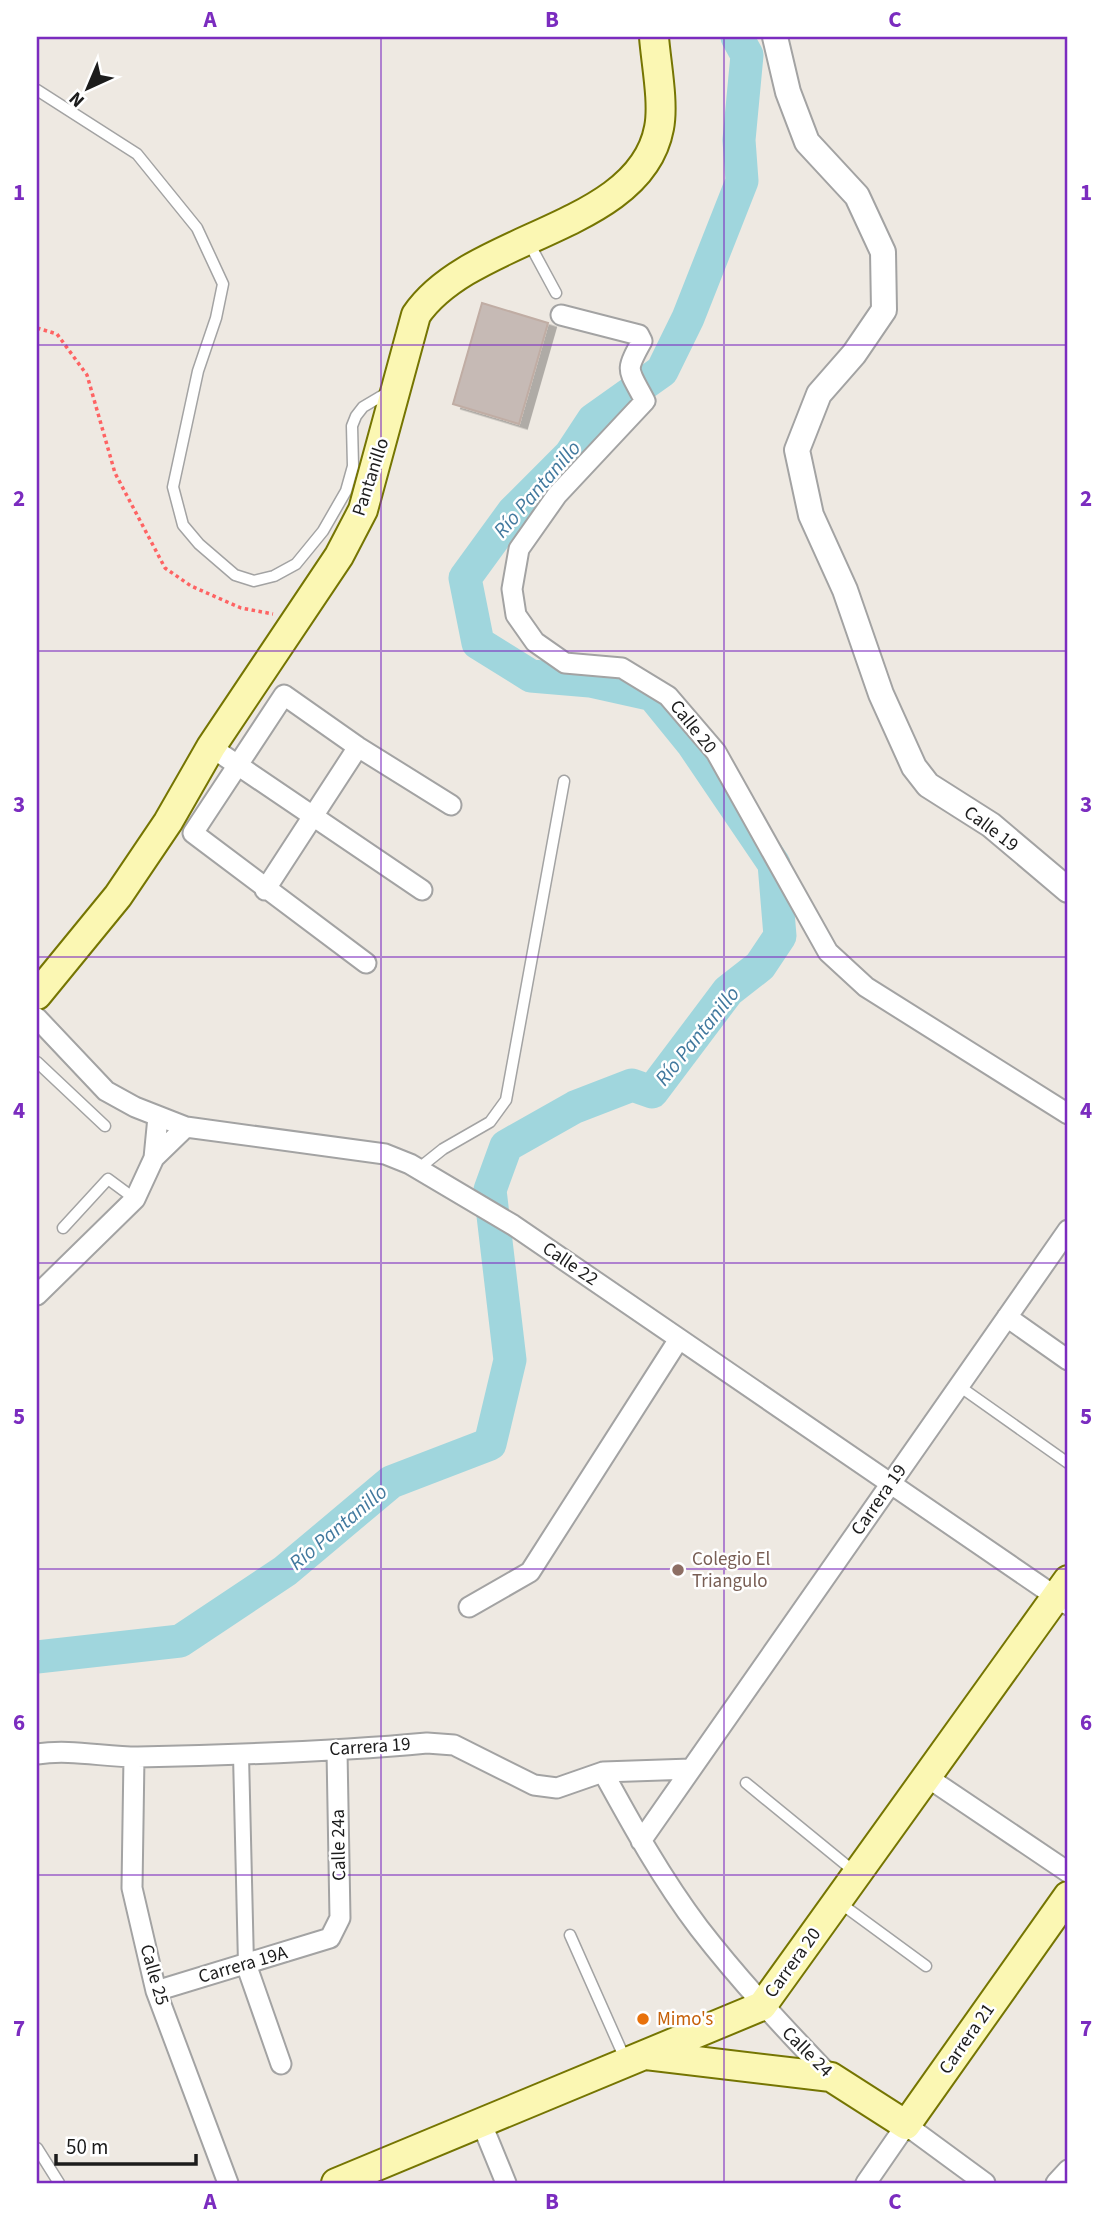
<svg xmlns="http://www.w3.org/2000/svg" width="1105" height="2220" font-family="'Source Sans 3',sans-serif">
<defs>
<filter id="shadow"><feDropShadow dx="8" dy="4.5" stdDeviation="0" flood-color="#0004"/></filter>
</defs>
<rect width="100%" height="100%" fill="#eee9e2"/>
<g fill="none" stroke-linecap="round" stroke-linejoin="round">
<!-- river -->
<path stroke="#a0d6dd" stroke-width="33" d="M37,1657L180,1641L285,1571L391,1482L490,1444L510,1360L490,1190L506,1146L575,1107L632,1085L652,1092L728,991L760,966L780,936L774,864L692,743L653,695L590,681L531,676L478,643L465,578L513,512L570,455L593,420L662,371L688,318L742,181L739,140L747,55L737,37"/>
</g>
<!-- building -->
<path fill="#c6bab5" stroke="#c0ada4" stroke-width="2" filter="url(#shadow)" d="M482,303L548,323L519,424L453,404Z"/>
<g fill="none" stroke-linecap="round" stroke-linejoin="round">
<!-- service casing -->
<g stroke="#a3a3a3" stroke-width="13">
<path id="service" d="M37,90L137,154L197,228L223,284L216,318L198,371L173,487L183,525L199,544L235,575L254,581L274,576L296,564L323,531L346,491L353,466L352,426L356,416L363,407L390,391
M529,243L556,293
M37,1062L105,1126
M418,1169L443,1149L490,1122L506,1100L564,781
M63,1228L108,1179L135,1199
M959,1386L1068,1463
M746,1783L856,1873
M840,1903L926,1966
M570,1935L626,2061
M37,2148L59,2183"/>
</g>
<!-- pedestrian casing -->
<g stroke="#a3a3a3" stroke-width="18">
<path id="pedestrian" d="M241,1755L246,1964"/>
</g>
<!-- minor casing -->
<g stroke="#a3a3a3" stroke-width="23">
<path id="minor" d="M561,315L639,335L642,341C624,373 628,368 645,401L557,495L519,549L512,589L516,615L535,642L565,663L622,668L668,696L716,752L828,952L866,987L1068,1114
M211,747L422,890
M265,890L358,747
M366,963L193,833L284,695L358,747L451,805
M37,1018L106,1091L135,1107L186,1127L385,1154L410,1164L513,1225L1068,1605
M154,1158L186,1127
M37,1295L135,1199L154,1158L158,1117
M1007,1317L1068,1360
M469,1607L530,1572L679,1339
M37,1754C71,1749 104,1757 138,1757C234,1755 331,1752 427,1743L454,1745L534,1785L557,1788L603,1772L691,1769
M134,1757L132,1888L156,1991L228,2183
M603,1772C632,1825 662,1879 699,1928C740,1981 785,2029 831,2077
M927,1777L1068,1872
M641,1841L1068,1230
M246,1964L281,2064
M156,1991L330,1938L340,1918L337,1751
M481,2122L506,2183
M866,2183L906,2125L985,2183
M1056,2183L1068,2170"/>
</g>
<!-- tertiary casing -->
<g stroke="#a3a3a3" stroke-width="28">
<path id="tertiary" d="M775,37L788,92L807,142L857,196L883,252L884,310L854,354L819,394L797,450L811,515L845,590L881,694L914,767L928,785L991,825L1068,890"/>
</g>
<!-- secondary casing -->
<g stroke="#757502" stroke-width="32">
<path id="secondary" d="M37,995L118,896L168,822L211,747L339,556L363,510L416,315C471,234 640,230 659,128C664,103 656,63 654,37
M646,2055L831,2077L906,2125L1068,1896
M336,2183L762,2006L1068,1580"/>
</g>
<!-- path -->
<path stroke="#fe6363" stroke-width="3.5" stroke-dasharray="3.5 3.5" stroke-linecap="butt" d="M37,328L57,334L87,375L115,473L165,568L191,586L241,608L273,614"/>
<!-- service -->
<use href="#service" stroke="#fff" stroke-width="10"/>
<!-- pedestrian -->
<use href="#pedestrian" stroke="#fff" stroke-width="14"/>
<!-- minor -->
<use href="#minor" stroke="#fff" stroke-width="19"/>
<!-- tertiary -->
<use href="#tertiary" stroke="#fff" stroke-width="24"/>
<!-- secondary -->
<use href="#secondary" stroke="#fbf7b3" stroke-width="28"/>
</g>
<!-- grid -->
<path fill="none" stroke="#7b2cbf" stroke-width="2" stroke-opacity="0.55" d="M381,37V2183M724,37V2183M37,345H1068M37,651H1068M37,957H1068M37,1263H1068M37,1569H1068M37,1875H1068"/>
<!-- markers -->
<circle fill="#8d6e63" stroke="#fff" stroke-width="2.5" cx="678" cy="1570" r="7"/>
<circle fill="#e8710a" stroke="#fff" stroke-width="2.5" cx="643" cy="2019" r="7"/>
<g text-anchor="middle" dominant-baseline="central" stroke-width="5" stroke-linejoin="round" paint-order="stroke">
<!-- street labels -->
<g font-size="19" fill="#1c1c1c" stroke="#fff">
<text transform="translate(371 477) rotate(-72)">Pantanillo</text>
<text transform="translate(693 727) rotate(51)">Calle 20</text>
<text transform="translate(991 829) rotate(37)">Calle 19</text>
<text transform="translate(570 1264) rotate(34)">Calle 22</text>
<text transform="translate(879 1500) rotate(-55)">Carrera 19</text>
<text transform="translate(370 1747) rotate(-4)">Carrera 19</text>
<text transform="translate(339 1845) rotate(-91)">Calle 24a</text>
<text transform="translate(793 1963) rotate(-54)">Carrera 20</text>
<text transform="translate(243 1965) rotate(-16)">Carrera 19A</text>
<text transform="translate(154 1975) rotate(74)">Calle 25</text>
<text transform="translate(967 2039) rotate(-55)">Carrera 21</text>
<text transform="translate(807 2052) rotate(45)">Calle 24</text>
</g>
<!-- education labels -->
<g font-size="19" fill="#785e54" stroke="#fff" text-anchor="start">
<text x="692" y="1559">Colegio El<tspan x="692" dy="22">Triangulo</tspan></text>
</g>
<!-- food labels -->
<g font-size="19" fill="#c56008" stroke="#fff" text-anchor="start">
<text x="657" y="2019">Mimo's</text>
</g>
<!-- water labels -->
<g font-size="21" font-style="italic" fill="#42799e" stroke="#fff">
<text transform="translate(537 489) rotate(-49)">Río Pantanillo</text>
<text transform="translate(697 1036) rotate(-51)">Río Pantanillo</text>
<text transform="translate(338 1527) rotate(-40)">Río Pantanillo</text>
</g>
</g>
<!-- border -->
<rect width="1105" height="2220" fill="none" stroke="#ffffff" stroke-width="77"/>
<!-- north arrow -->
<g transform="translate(88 88) rotate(224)" stroke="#ffffff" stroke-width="5" paint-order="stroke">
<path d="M0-5L12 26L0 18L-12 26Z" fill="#1c1c1c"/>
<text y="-10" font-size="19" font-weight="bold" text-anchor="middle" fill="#1c1c1c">N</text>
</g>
<!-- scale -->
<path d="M56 2154v10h140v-10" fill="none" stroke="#1c1c1c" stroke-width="3.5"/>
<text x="66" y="2154" font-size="21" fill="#1c1c1c" stroke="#ffffff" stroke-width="5" paint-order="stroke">50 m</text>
<rect x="38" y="38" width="1028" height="2144" fill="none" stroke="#7b2cbf" stroke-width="2.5"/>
<g font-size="23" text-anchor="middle" font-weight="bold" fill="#7b2cbf">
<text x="210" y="27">A</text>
<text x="552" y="27">B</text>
<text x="895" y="27">C</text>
<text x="19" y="200">1</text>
<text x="1086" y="200">1</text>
<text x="19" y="506">2</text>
<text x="1086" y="506">2</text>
<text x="19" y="812">3</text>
<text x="1086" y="812">3</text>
<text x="19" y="1118">4</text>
<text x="1086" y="1118">4</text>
<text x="19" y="1424">5</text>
<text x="1086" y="1424">5</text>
<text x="19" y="1730">6</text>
<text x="1086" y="1730">6</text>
<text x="19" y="2036">7</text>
<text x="1086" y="2036">7</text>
<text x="210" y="2209">A</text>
<text x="552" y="2209">B</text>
<text x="895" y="2209">C</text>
</g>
</svg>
